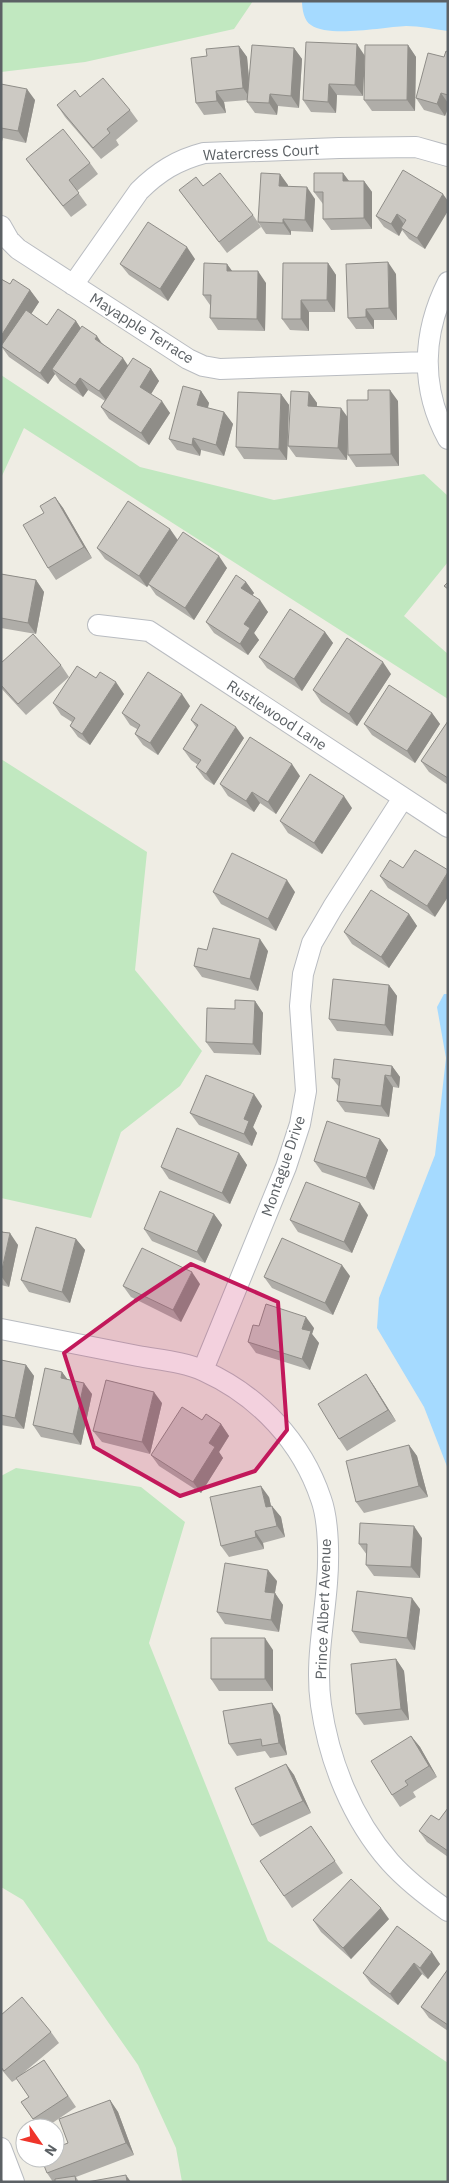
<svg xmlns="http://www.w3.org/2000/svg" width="449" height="2183" font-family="'IBM Plex Sans',sans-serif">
<rect width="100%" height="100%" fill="#efede4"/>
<!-- green -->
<path fill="#c1e8c0" d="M1,1H253L234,29L85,62L1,72Z
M1,375L140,467L274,500L424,474L448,496V562L404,616L448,654V699L24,428L1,478Z
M1,759L147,852L135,970L202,1051L180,1086L121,1132L91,1218L1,1198Z
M16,1468L141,1487L185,1522L149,1643L268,1941L448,2063V2182H182L176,2148L138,2065L23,1900L1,1887V1476Z"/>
<!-- water -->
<path fill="#a5daff" d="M302,1H448V31C434,29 420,26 406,26C383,27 329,38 311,25C304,21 302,9 302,1Z
M444,994H448V1469L424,1407L377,1328L379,1298L435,1155L446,1058L437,1007Z"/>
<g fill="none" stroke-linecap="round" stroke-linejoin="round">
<!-- street casing -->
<g stroke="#b9bcc1" stroke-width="22">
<path id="street" d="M1,226L9,240L18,249L188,359L203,366L220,369L427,362
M448,282C422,333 420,388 448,439
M73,285L139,191C158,172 177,160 204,153L339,148L416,147L448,156
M98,625L149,631L448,827
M1,1329C47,1338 93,1347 138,1356C160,1360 185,1362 204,1371C259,1396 302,1442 321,1499C329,1521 329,1559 327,1583C324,1624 315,1664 321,1705C329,1761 352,1819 390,1862C407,1881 428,1897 448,1911
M203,1370L286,1167L300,1124L306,1091L300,1006L303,974L312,943L333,907L403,798
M1,2148L14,2182"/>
</g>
<!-- street -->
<use href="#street" stroke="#fff" stroke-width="20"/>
</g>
<!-- wall -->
<path fill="#afada8" d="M357,44L363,96L337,95L336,113L311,112L303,100Z
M408,45L416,57L415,111H372L364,100Z
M239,46L247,57L249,80L294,48L302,59L299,108L278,106L277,115L255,113L247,102V100L224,102L226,113L204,115L196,103L207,56Z
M448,52V108L445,116L424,110L416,98Z
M1,84L35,100L26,143L3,138L1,145Z
M80,97L130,110L138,121L116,140L119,145L101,159L65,117L57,105Z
M26,159L90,163L98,174L77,191L87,205L71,217L34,170Z
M343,173L349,181H364L372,192V229L331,230L323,219V204L314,192Z
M280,174L288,186L315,199L313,232L291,231V235L266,234L258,222Z
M203,186L253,215L261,227L227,253L179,190Z
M443,194L425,249L409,239L402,230L399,236L384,227L376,216Z
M195,259L168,301L129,275L120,264Z
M328,263L336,275L335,312H309V331L290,330L282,319Z
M227,264L232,271L266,283L265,331L218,330L210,318V305L203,295Z
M396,274L397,320H374V329H356L348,318Z
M1,279L10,284L30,290L39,302L31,314L47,325L76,321L80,328L103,344L128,366L151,369L159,381L151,394L170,413L149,445L109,419L101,407L105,401L88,390L83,397L60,381L55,374L48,384L9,357L1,346Z
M201,391L209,403L208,408L224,412L233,424L224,456L201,450L200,456L177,450L169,439Z
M309,392L317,403V407L347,417L398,401L399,466L356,467L348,455V439L347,460L296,457L288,446Z
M281,394L289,405L287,460L244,459L236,447Z
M55,497L63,508L92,558L56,580L48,568L44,513Z
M170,529L178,540L227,568L194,620L156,595L149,585L147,587L105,559L97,548Z
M1,574L36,580L44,592L36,634L1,628Z
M246,582L254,593L252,595L268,612L254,633L259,640L248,655L214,633L206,622Z
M325,632L333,643L302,691L267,668L259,657Z
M1,663L61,665L69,677L26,715L1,688Z
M391,674L357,726L321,702L313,690Z
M96,678L124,694L90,745L78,737L70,726L72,722L61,715L53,703Z
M190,706L158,755L143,745L135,734L137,729L130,725L122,713Z
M432,713L440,724L415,763L372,735L364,724Z
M191,720L244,738L214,785L205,779L196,767L198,765L191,760L183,749L196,727Z
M448,721V785L429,772L421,761Z
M300,776L276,814L260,803L254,812L228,796L220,784Z
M352,808L322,854L288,833L280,821Z
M403,868L435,917L388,888L380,876Z
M213,892H295L276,931L221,904Z
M409,914L417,926L389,968L352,944L344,932Z
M207,950L268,951L258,991L202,977L194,966Z
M389,985L397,996L393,1036L337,1031L329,1019Z
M255,1001L263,1013L261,1055L214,1053L206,1042L235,1009Z
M392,1066L400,1077L399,1088L393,1087L389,1117L345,1112L337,1101L339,1087L332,1078Z
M262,1106L253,1127L257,1133L252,1146L199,1125L190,1113Z
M380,1139L388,1150L374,1190L322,1172L314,1161Z
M239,1153L247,1165L230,1204L169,1179L161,1167Z
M214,1214L222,1225L205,1263L152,1241L144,1229Z
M368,1215L352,1253L298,1232L290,1220Z
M1,1230L18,1245L9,1287L1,1285Z
M76,1239L85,1250L70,1303L29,1292L21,1280Z
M350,1276L333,1315L272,1288L264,1277Z
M200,1284L181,1322L131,1297L123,1286Z
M259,1326L314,1328L312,1334L319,1343L310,1370L256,1353L248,1342Z
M1,1360L26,1365L34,1376L24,1429L1,1425Z
M62,1372L67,1379L92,1394L81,1445L41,1437L33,1425Z
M366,1374L374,1386L396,1421L347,1451L339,1439Z
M162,1403L150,1454L102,1442L93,1431Z
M202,1420L221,1424L229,1436L219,1452L223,1458L201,1493L159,1466L151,1455Z
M409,1445L417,1456L428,1497L364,1513L356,1502Z
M269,1497L271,1506L281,1517L285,1537L263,1543L264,1549L229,1557L221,1546Z
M422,1538L420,1578L374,1576L366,1565L367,1555L359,1544Z
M277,1581L275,1593L283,1605L279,1632L225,1624L217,1612Z
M420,1609L415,1650L360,1643L352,1631Z
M273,1650V1691H219L211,1679Z
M396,1659L404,1671L409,1720L364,1725L356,1714Z
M272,1703L280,1715L287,1755L270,1758L265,1751L237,1756L229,1744Z
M411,1736L420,1747L437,1777L413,1792L416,1797L400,1807L392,1795Z
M286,1764L294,1775L311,1813L260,1837L252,1825Z
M448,1808V1857L427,1842L419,1831L439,1820Z
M311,1826L343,1873L292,1908L260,1861Z
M389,1919L351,1959L321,1932L313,1920Z
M397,1926L440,1964L428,1979L422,1974L398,2005L371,1984L363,1973Z
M448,1969V2031L429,2018L421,2007Z
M1,2015L51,2032L59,2043L22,2074L44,2060L76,2107L45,2128H39L21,2102L29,2097L17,2079L12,2082L1,2069Z
M110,2100L118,2112L134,2155L76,2177L79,2182H53L47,2173L68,2143Z"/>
<!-- shaded-wall -->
<path fill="#8f8d88" d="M357,44L365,56L363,96L355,85Z
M408,45L416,57L415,111L407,100Z
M239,46L247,57L251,100L243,88Z
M294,48L302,59L299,108L291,96Z
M329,84L337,95L336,113L328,102Z
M27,89L35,100L26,143L18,131Z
M216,91L224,102L226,113L217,101Z
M441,93L448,103V108L445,116L437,104Z
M270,94L278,106L277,115L269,103Z
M343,173L351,184L343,181Z
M280,174L288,185L287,197L279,186Z
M364,181L372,192V229L364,218Z
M307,187L315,199L313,232L305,220Z
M443,194L448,201V211L425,249L417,238Z
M397,214L405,226L401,228L402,230L399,236L391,224Z
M283,219L291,231V235L283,223Z
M187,247L195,259L168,301L160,289Z
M388,262L396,274L397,320L389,308Z
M328,263L336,275L335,312L327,300Z
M227,264L235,275L227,271Z
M258,271L266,283L265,331L257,319Z
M30,290L39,302L8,350L1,341V336Z
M301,300L309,312V331L301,319Z
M366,309L374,320V329L366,317Z
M76,321L84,333L52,369L55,374L48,384L40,373Z
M97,336L105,348L95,339Z
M123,358L131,370L108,403L99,391Z
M151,369L159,381L148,399L140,387Z
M80,378L88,390L83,397L75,385Z
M390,390L398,401L399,466L391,454Z
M201,391L209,403L205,417L197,405Z
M309,392L317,403L316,418L308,406Z
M281,394L289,405L287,460L279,449Z
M162,401L170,413L149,445L141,433Z
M341,408L349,419L347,460L338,448Z
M224,412L233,424L224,456L216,445Z
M193,438L201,450L200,456L192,445Z
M55,497L63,508L92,558L84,547Z
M170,529L178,541L147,587L139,576Z
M219,556L227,568L194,620L185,608Z
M36,580L44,592L36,634L28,623Z
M246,582L254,593L249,600L241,588Z
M260,600L268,612L254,633L259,640L248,655L240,644L244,624Z
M325,632L333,643L302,691L294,679Z
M383,662L391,674L357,726L349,714Z
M116,682L124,694L90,745L82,734Z
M182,694L190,706L158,755L150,743Z
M432,713L440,724L415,763L407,751Z
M236,727L244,738L214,785L206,774Z
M292,764L300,776L276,814L268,802Z
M252,792L260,803L254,812L246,801Z
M344,796L352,808L322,854L314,843Z
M448,872V897L435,917L427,906Z
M287,880L295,892L276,931L268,919Z
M409,914L417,926L389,968L381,957Z
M260,939L268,951L258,991L250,979Z
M389,985L397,996L393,1036L385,1025Z
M255,1001L263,1013L261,1055L253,1044Z
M392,1066L400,1077L399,1088L391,1076Z
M385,1075L393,1087L389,1117L381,1106Z
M254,1094L262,1106L253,1127L257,1133L252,1146L244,1134V1119Z
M380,1139L388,1150L374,1190L366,1178Z
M239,1153L247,1165L230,1204L222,1193Z
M360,1203L368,1215L352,1253L344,1242Z
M214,1214L222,1225L205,1263L197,1252Z
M10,1233L18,1245L9,1287L1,1276Z
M76,1239L85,1250L70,1303L62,1292Z
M342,1265L350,1276L333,1315L325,1303Z
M192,1272L200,1284L181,1322L173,1310Z
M306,1317L314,1328L312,1334L319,1343L310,1370L302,1359V1329Z
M26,1365L34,1376L24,1429L15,1418Z
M62,1372L71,1384L61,1378Z
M366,1374L374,1386L396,1421L388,1410Z
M84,1383L92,1394L81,1445L73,1434Z
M154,1392L162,1403L150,1454L142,1442Z
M221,1424L229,1436L219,1452L223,1458L201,1493L193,1482L209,1443Z
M409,1445L417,1456L428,1497L419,1486Z
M261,1486L269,1497L274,1519L266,1507Z
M272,1506L281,1517L285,1537L277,1526Z
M414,1526L422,1538L420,1578L411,1567Z
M255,1531L263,1543L264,1549L256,1537Z
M268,1570L277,1581L273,1603L265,1592Z
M275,1593L283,1605L279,1632L271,1620Z
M412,1598L420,1609L415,1650L407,1638Z
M265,1638L273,1650V1691L265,1679Z
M396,1659L404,1671L409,1720L401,1709Z
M272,1703L280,1715L287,1755L279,1743Z
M411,1736L420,1747L437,1777L429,1766Z
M286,1764L294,1775L311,1813L303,1801Z
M381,1908L389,1919L351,1959L343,1948Z
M432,1952L440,1964L428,1979L420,1968Z
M414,1963L422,1974L398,2005L390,1994Z
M110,2100L118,2112L134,2155L126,2143Z
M126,2175L131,2182H127Z"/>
<!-- building -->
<path fill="#ccc9c3" stroke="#8f8d88" d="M306,42L357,44L355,85L329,84L328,102L303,100Z
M252,45L294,48L291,96L270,94L269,103L247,102Z
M365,45H408L407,100H364Z
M239,46L243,88L216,91L217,101L196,103L191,58L207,56L206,49Z
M446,51L448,52V95L441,93L437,104L416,98L428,53L444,57Z
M103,78L130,110L107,129L110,133L93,148L57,105L75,90L80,97Z
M1,84L27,89L18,131L1,128Z
M63,129L90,163L69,180L79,193L63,206L26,159Z
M403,170L443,194L417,238L401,228L406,220L397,214L391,224L376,216Z
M220,173L253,215L219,242L179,190L196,177L203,186Z
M261,173L280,174L279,186L307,187L305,220L283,219V223L258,222Z
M314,173H343V181H364V218L323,219V192H314Z
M148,222L187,247L160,289L120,264Z
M388,262L389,308L366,309V317L348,318L346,264Z
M204,263L227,264V271H258L257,319L210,318L211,295H203Z
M283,263H328L327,300H301V319H282Z
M1,279L10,284L13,279L30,290L1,336Z
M58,309L76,321L40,373L1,346L26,310L47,325Z
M82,326L97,336L95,339L123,358L99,391L80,378L75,385L52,369Z
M133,358L151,369L140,387L162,401L141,433L101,407Z
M183,386L201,391L197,405L224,412L216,445L193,438L192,445L169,439Z
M368,390H390L391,454L348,455L347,400H368Z
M291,391L309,392L308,406L341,408L338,448L288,446Z
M238,392L281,394L279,449L236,447Z
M55,497L84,547L48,568L23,525L44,513L40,506Z
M128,501L170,529L139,576L97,548Z
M183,532L219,556L185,608L148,584Z
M1,574L36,580L28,623L1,618Z
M236,575L246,582L241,588L260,600L244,624L250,628L240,644L206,622Z
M448,582V589L444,586Z
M290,609L325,632L294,679L259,657Z
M33,634L61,665L18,704L1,685V663Z
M347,638L383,662L349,714L313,690Z
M77,666L96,678L100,672L116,682L82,734L70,726L75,718L53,703Z
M148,672L182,694L150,743L135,734L140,725L122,713Z
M389,685L432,713L407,751L364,724Z
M201,704L236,727L206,774L196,767L201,760L183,749L198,725L191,720Z
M448,721V778L421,761Z
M250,737L292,764L268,802L252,792L246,801L220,784Z
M310,774L344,796L314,843L280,821Z
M415,850L448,870V872L427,906L380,876L390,860L403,868Z
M232,853L287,880L268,919L213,892Z
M371,890L409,914L381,957L344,932Z
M213,928L260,939L250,979L194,966L198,948L207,950Z
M333,979L389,985L385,1025L329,1019Z
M235,1000L255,1001L253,1044L206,1042L207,1008L235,1009Z
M334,1059L392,1066L391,1076L385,1075L381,1106L337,1101L340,1079L332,1078Z
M206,1075L254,1094L244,1119L249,1121L244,1134L190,1113Z
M327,1121L380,1139L366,1178L314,1161Z
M177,1128L239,1153L222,1193L161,1167Z
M306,1182L360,1203L344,1242L290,1220Z
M160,1191L214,1214L197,1252L144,1229Z
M36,1227L76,1239L62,1292L21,1280Z
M1,1232L10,1233L1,1274Z
M282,1238L342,1265L325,1303L264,1277Z
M142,1248L192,1272L173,1310L123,1286Z
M266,1304L306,1317L302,1329L311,1331L302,1359L248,1342L253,1325L259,1326Z
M1,1360L26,1365L15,1418L1,1415Z
M45,1368L62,1372L61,1378L84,1383L73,1434L33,1425Z
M366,1374L388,1410L339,1439L318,1404Z
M106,1380L154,1392L142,1442L93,1431Z
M182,1407L202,1420L206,1414L221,1424L209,1443L215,1447L193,1482L151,1455Z
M409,1445L419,1486L356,1502L346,1461Z
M261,1486L266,1507L272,1506L277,1526L255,1531L256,1537L221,1546L210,1497Z
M360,1523L414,1526L411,1567L366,1565L367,1544H359Z
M225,1563L268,1570L265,1592L275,1593L271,1620L217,1612Z
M357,1591L412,1598L407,1638L352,1631Z
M211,1638H265V1679H211Z
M396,1659L401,1709L356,1714L351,1664Z
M272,1703L279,1743L262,1746L261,1739L229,1744L223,1711Z
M411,1736L429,1766L405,1781L408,1785L392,1795L371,1761Z
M286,1764L303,1801L252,1825L235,1788Z
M448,1808V1851L419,1831L431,1815L439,1820Z
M311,1826L335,1861L284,1896L260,1861Z
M351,1879L381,1908L343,1948L313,1920Z
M397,1926L432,1952L420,1968L414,1963L390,1994L363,1973Z
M448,1969V2025L421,2007Z
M22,1997L51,2032L4,2071L1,2067V2015Z
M44,2060L68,2096L33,2119L21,2102L29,2097L16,2078Z
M110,2100L126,2143L47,2173L41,2158H55V2148L68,2143L59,2119Z
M126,2175L127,2182H87Z
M75,2176L76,2182H55V2179Z"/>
<!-- marked area -->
<path fill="#c2185b" fill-opacity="0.2" stroke="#c2185b" stroke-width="4" stroke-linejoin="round" d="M191,1264L278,1302L287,1430L255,1471L180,1496L94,1447L64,1353L135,1301Z"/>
<g text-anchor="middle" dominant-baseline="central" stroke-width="4" stroke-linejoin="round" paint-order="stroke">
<!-- street labels -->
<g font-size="15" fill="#5c6165" stroke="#fff">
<text transform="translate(261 152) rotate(-3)">Watercress Court</text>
<text transform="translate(142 328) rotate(32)">Mayapple Terrace</text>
<text transform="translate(277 715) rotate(33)">Rustlewood Lane</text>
<text transform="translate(283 1166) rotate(-71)">Montague Drive</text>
<text transform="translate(323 1609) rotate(-88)">Prince Albert Avenue</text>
</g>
</g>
<!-- border -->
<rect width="449" height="2183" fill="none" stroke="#5c6165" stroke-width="5"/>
<!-- north arrow -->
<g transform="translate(40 2143) rotate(124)"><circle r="24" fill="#ffffff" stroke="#bec0c1"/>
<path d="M0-4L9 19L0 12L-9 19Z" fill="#ef352b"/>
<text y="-8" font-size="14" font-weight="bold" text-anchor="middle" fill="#5c6165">N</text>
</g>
</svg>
